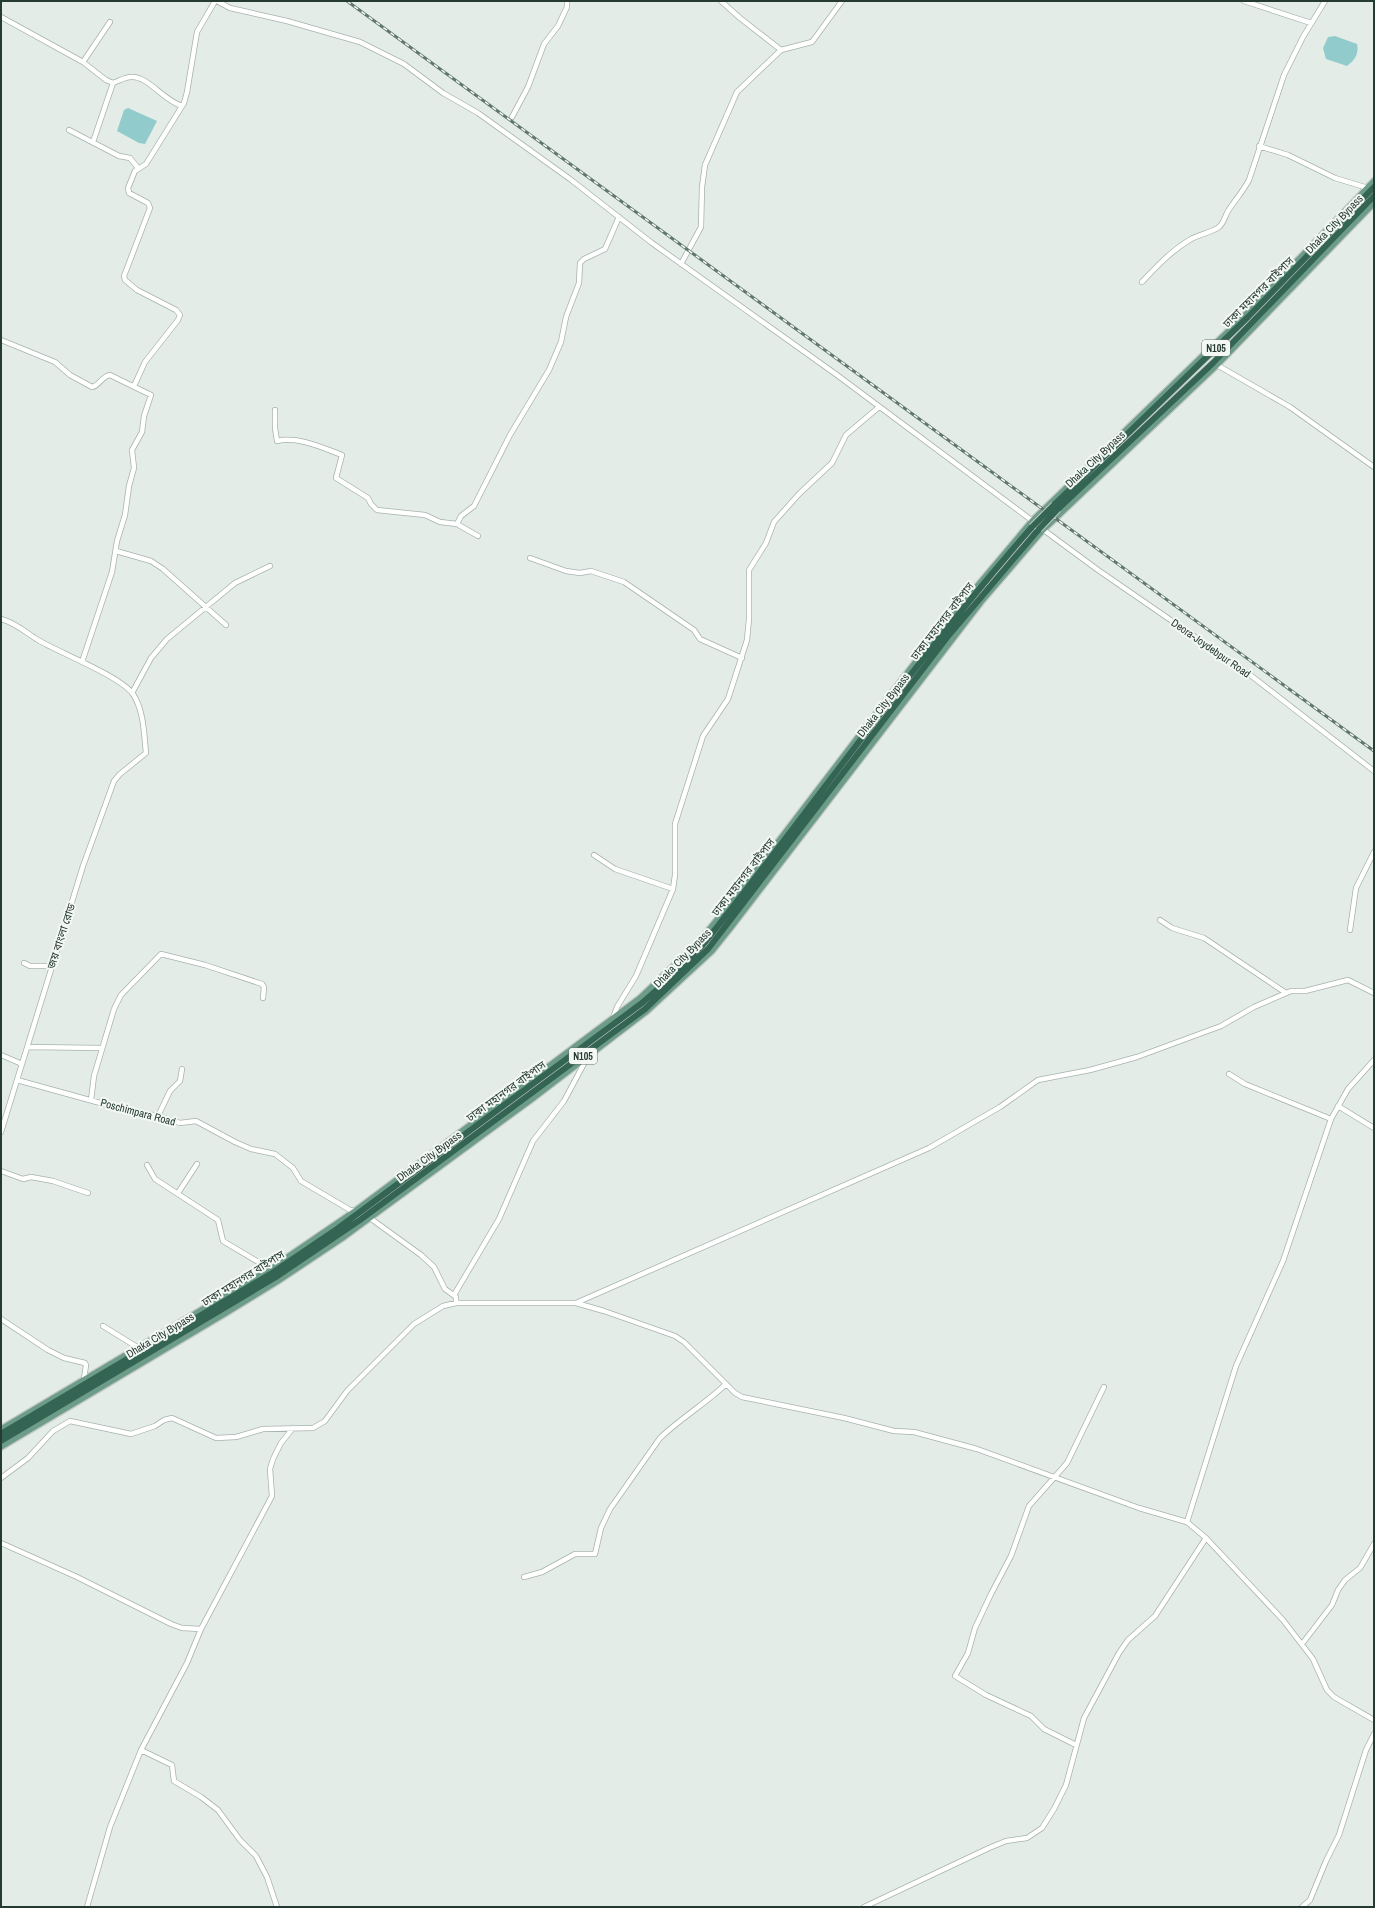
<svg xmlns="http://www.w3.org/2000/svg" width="1375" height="1908" font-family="'Archivo Narrow','Noto Sans Bengali',sans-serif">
<rect width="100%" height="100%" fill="#e4ece7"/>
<!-- water -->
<path fill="#92cbcb" d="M1335,36L1357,44C1359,54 1355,60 1347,66L1326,59L1323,48L1328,37Z
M128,108L157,121L145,144L139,143L117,131L124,110Z"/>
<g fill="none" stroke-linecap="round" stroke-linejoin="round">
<!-- minor casing -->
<g stroke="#a7b3ad" stroke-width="6">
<path id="minor" d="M217,1L230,8L287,21L360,42L404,64L443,93L478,113L570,179L652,243L837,375L1034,522
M721,1L740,18L781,50
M1244,1L1311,23
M1,17L83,62L106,80L113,83C119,81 125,77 131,77C147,75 164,101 182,106
M83,62L110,22
M512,117L528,87L544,44L558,26L567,7V1
M69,130L119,156L130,158L138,168
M93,142L113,83
M1259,146L1288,155L1335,178L1368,188
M681,264L701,227L702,187L705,165L737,92L781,50L812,42L842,1
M1142,282C1157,266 1171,251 1191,239C1199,235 1214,231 1219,227C1224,223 1225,216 1228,211C1235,200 1242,193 1249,180L1284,75L1303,37L1325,1
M1,340L55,362L70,375L92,387C99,386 102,376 110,375L151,395L144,416L142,432L132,450L134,468L129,486L125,515L117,541L112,572L82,662
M1217,365L1290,407L1374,467
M134,386L145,362L178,320L180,315L176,310L137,290L125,280L124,276L150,208L148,203L129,193L128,188L135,171L146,164L184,103L187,92L197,32L215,1
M275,410V428L277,441C298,436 323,448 342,455L336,478L368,498L371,504L377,510L425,515L440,522L457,524L478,536
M457,524L461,516L474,506L510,435L549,370L561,342L566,317L579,283L580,263L584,259L605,249L619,217
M1041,528L1098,570L1249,674L1374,771
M116,551L151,561L163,569L226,625
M530,558L566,571L580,573L591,571L624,582L694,630L700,639L742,658
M1,619C16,623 25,632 38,640C60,653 120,676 133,694C144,711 144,734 146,753L120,774L114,781L83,866L1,1132
M132,693L151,658L167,639L235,583L270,566
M594,855L615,869L673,889
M1160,920L1172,928L1204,938L1286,993
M1350,930L1356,888L1374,852
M24,963L30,966H51
M613,1018L617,1007L636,976L673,889L675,875V824L703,736L728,699L747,640L749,619V570L766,543L774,522L799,494L832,463L846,435L879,407
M28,1047L102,1048
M1,1055L22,1064
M1229,1074L1245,1084L1331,1119
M17,1080L122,1109L158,1116L180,1123L196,1121L235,1142L251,1149L275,1154L293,1168L301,1181L350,1210L355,1211
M91,1100L94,1076L114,1009L121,995L161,954L205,965L262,984L264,987L263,998
M1338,1106L1374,1128
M158,1116L170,1091L180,1081L182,1069
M147,1165L155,1179L218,1220L223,1241L270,1269
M1,1171L23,1179L31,1177L53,1181L88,1193
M178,1193L197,1164
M370,1218L421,1255L434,1267L445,1289L456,1297V1303
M454,1295L499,1219L533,1141L564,1101L587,1058
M576,1303L929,1148L1000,1107L1038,1080L1090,1070L1137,1057L1221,1026L1254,1007L1291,991H1305L1348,980L1374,993
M1,1319L48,1350L64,1358L85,1363L86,1365L84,1379
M103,1326L137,1347
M1,1478L28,1458L53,1431L70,1421L131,1434L155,1426L164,1420L172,1418L216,1438L236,1437L263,1429L313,1428L325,1421L347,1391L414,1324L443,1306L456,1303H576L604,1311L675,1336L684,1342L735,1393L742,1397L844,1418L894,1431L914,1432L977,1449L1139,1508L1187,1522L1206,1538L1283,1620L1313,1659L1327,1690L1334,1697L1374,1720
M1187,1522L1236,1366L1283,1261L1331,1119L1348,1089L1374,1060
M1,1543L77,1577L171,1624L182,1628L201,1629
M524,1577L542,1572L575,1554H595L601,1528L610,1509L660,1438C681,1418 705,1404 726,1384
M1302,1644L1332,1605L1338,1590L1345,1580L1360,1568L1374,1544
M1076,1745L1044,1729L1031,1716L986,1695L955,1676L968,1653L975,1628L991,1594L1011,1556L1029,1506L1067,1463L1104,1387
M141,1750L187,1663L201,1629L272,1496L270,1469L273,1459L281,1443L293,1428
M87,1907L110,1827L141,1750L172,1765L174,1781L201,1797L218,1810L240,1840L256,1856L267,1877L277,1907
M864,1907L989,1848L1006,1841L1027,1838L1042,1828L1054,1809L1066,1785L1084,1718L1119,1653L1128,1640L1155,1616L1206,1538
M1302,1907L1310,1900L1326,1861L1339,1835L1366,1750L1374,1734"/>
</g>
<!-- major casing -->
<g stroke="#c2c8c6" stroke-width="8">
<path id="major" d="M1,1429L270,1269L355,1211L640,998L698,943L739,893L937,634L1032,521L1246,314L1374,181
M1,1447L226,1313L278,1281L341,1239L532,1099L647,1011L712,951L732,926L981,602L1043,530L1217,365L1374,203"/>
</g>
<!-- highway casing -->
<g stroke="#c2c8c6" stroke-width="8">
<path id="highway" d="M1054,505L1248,317L1374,187
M1058,509L1213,363L1374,196
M1,1434L272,1273L337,1229L642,1003L669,979L702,946C813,807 915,660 1032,527
M1,1441L276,1277L360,1220L645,1009L708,949L949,635L1039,529"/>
</g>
<!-- minor -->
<use href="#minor" stroke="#fff" stroke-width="4.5"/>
<!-- major -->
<use href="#major" stroke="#6d9c89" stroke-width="5.5"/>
<!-- highway -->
<use href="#highway" stroke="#346453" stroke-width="6"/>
<!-- rail casing -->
<g stroke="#60776d" stroke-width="3">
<path id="rail" d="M347,1L1374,751"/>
</g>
<!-- rail -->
<use href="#rail" stroke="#f4f8f5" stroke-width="1.5" stroke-dasharray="4.5" stroke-linecap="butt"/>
<!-- highway-bridge casing -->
<g stroke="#c2c8c6" stroke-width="8" stroke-linecap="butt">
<path id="highway-bridge" d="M1032,527L1054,505
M1039,529L1058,509"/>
</g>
<!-- highway-bridge -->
<use href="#highway-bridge" stroke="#346453" stroke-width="6"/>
</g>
<g text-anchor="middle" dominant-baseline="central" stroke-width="4" stroke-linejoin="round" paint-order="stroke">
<!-- shield labels -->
<g fill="#f4f8f5" stroke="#63746c" stroke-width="1">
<rect x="1202" y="340" width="28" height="16" rx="3"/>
<rect x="569" y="1048" width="28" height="16" rx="3"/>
</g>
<g font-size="10" font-weight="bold" fill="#253b32">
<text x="1216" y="348">N105</text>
<text x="583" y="1056">N105</text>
</g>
<!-- street labels -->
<g font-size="11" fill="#253b32" stroke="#f4f8f5">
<text transform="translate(1334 224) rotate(-46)">Dhaka City Bypass</text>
<text transform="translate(1258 292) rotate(-45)">ঢাকা মহানগর বাইপাস</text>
<text transform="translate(1095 459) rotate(-43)">Dhaka City Bypass</text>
<text transform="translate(942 621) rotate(-52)">ঢাকা মহানগর বাইপাস</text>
<text transform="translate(1211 648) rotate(35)">Deora-Joydebpur Road</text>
<text transform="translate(883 705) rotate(-52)">Dhaka City Bypass</text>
<text transform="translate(743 877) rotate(-52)">ঢাকা মহানগর বাইপাস</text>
<text transform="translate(61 936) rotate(-72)">জয় বাংলা রোড</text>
<text transform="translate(682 958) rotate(-46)">Dhaka City Bypass</text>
<text transform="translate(506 1091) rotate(-36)">ঢাকা মহানগর বাইপাস</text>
<text transform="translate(138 1112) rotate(15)">Poschimpara Road</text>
<text transform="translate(429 1156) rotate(-36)">Dhaka City Bypass</text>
<text transform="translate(243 1278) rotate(-32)">ঢাকা মহানগর বাইপাস</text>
<text transform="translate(160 1335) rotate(-31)">Dhaka City Bypass</text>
</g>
</g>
<!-- border -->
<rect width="1375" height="1908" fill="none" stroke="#253b32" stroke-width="4"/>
</svg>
